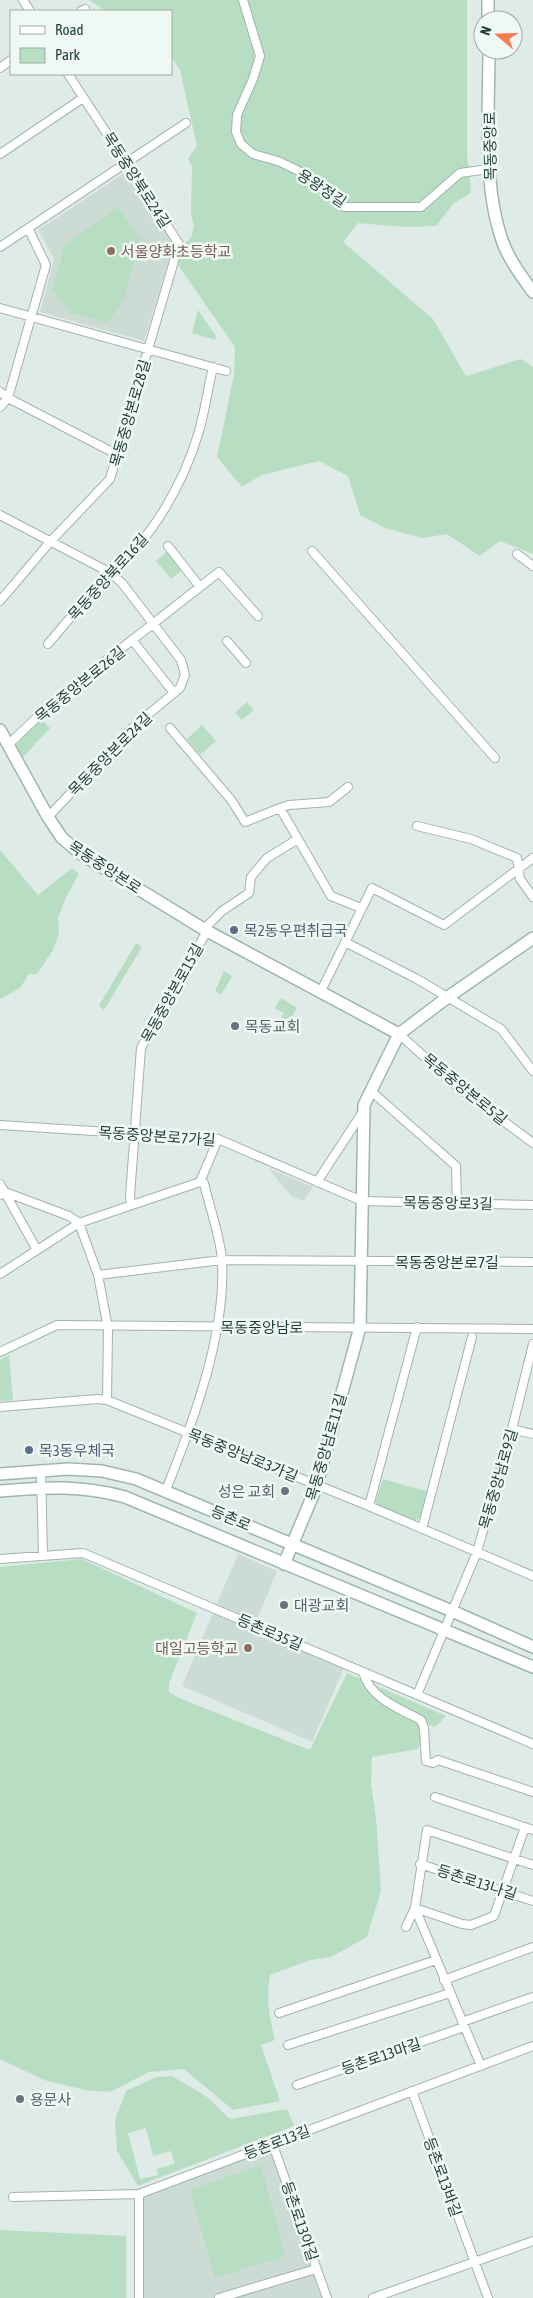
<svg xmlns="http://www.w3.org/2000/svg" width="533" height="2298" font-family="'Asap Condensed','Noto Sans KR',sans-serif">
<rect width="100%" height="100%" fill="#dfebe6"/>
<!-- built -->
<path fill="#cddbd5" d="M124,173L174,244L144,341L40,312L54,259L38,230Z
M268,1168L313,1187L304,1201L292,1197Z
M238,1554L277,1571L253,1629L344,1668L312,1742L182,1686Z
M273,2145L327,2298H139V2194Z"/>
<!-- green -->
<path fill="#b7dec2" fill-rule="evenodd" d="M89,0H467V153L471,193L453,204L436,226L404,227L358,223L343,242L433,319L466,376L521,359L533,367V554L500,541L480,556L447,534L422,538L385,528L360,515L348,476L319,461L262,475L242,487L217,457L234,375L235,347L178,265L184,244L191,238L194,226L191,214L192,166L188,159L197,146L180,70L171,57V11H106Z
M118,207L141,239L124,298L108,323L71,313L52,289L61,260L62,247Z
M198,310L216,336L215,340L192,333Z
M168,551L183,569L171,579L156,561Z
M247,702L254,710L242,720L235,713Z
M40,718L50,728L23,757L16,745Z
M202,725L216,741L200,755L187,739Z
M0,850L38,895L72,868L79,874L66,897L58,918L59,933L53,950L37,974H29L20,988L0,999Z
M136,943L142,947L104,1010L99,1006Z
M224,971L232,976L221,995L215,991Z
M281,998L297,1008L284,1030L282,1028L286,1021L281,1018L284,1013L275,1008Z
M9,1355L13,1400L0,1401V1360Z
M383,1479L429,1492L422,1518L412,1521L375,1504Z
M82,1559L197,1613L169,1683V1692L179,1698L310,1750L347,1673L446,1716L435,1727L425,1723L418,1749L372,1757L371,1784L376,1818L381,1891L367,1937L331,1957L310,1960L270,1975C266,1997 269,2018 275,2040L261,2045L280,2101L233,2110L184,2069L149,2072L110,2092L85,2090L44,2080L0,2059V1567Z
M172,2076L206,2096L230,2119L287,2109L294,2126L138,2186L117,2151L115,2120L126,2091L156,2077ZM146,2128L153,2156L171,2151L175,2164L156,2169L158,2175L140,2179L128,2133Z
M261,2165L285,2256L215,2278L190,2190Z
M0,2230L126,2236V2298H0Z"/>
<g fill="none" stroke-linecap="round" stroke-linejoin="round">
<!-- street casing -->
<g stroke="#a2b3ad" stroke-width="10">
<path id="street" d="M23,0L30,11
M243,0L260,56L253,79L237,115L236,132L241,144L253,154L278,161L301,172L345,207H421L460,173L489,169
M81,11L85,9
M0,68L11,60
M0,154L83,98
M0,247L186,123
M0,308L226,371
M0,392L8,398L118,455
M0,407L8,398L46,265L28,228
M0,515L109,572L122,583L181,660L185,675L180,688L133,727L48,817
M168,546L200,587
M312,551L495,758
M517,554L533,566
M0,601L50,542L110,479L179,244L68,74
M133,641L174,693
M227,641L246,663
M48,644L109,572C151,543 185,480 199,431C205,410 208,389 213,367
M170,728L232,801L245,822L280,808L331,896L361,908
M8,745L53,702L219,572L258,616
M280,808L289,805L329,802L348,787
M417,826L471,839L517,858L520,879L533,897
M204,929L222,911L249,893L251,877L267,858L298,839
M345,942L417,979L501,1029L533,1071
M321,991L372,888L444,925L533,858
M399,1034L459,1088L533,1143
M371,1091L456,1166L457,1203
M0,1125L218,1139L362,1201L533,1205
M317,1182L364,1110
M0,1184L37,1250
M0,1195L5,1192L69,1216L79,1223L98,1275L108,1328L107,1400
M131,1205L130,1196L141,1048L207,931
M0,1274L79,1223L200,1182
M98,1275L222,1260L533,1262
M0,1352L57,1325L533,1329
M0,1407L98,1399L107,1400L369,1506L533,1576
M512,1429L533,1434
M41,1471L43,1556
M166,1490C193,1422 226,1335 222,1261C221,1238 209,1206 204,1183L200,1182L218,1139
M369,1506L417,1327
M422,1529L472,1337
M0,1559L83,1553L533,1744
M363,1672C370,1698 398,1708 421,1720L424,1728L426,1761L433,1763L438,1760L533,1792
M417,1695L477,1552L512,1429L533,1344
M435,1797L533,1830
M420,1864L533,1901
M406,1927L415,1908L462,1924L471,1925L494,1916L525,1827
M444,1980L533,1947
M279,2013L436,1960
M462,2022L533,1997
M288,2045L450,1993
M481,2066L415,1908L427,1830L533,1865
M297,2085L464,2027
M412,2091L488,2298
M273,2145L327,2298
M139,2194V2298
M13,2197L139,2194L533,2046
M219,2298L316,2269
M373,2298L533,2241"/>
</g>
<!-- secondary casing -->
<g stroke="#9db7af" stroke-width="14">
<path id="secondary" d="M488,0V20
M489,50C489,111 482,185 503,243C510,261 522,277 533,292
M0,730L48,817L62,838L81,854L207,931L399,1034L448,997L533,938
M0,1474L68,1469L102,1471L136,1479L452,1611L533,1647
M0,1491C45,1487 81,1485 125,1497L533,1667
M284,1564L316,1488L360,1327L364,1105L399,1034"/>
</g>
<!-- street -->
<use href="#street" stroke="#fff" stroke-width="8"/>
<!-- secondary -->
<use href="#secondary" stroke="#fff" stroke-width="11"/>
</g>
<!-- markers -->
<g fill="#8d6e63" stroke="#f0f8f4" stroke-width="2">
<circle cx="111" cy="251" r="5"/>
<circle cx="248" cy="1648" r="5"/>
</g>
<g fill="#5c6f8a" stroke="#f0f8f4" stroke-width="2">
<circle cx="234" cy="930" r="5"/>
<circle cx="29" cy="1450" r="5"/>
</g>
<g fill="#6b7280" stroke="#f0f8f4" stroke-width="2">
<circle cx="235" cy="1026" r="5"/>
<circle cx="285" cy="1491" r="5"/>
<circle cx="284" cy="1605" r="5"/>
<circle cx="20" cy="2099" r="5"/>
</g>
<g text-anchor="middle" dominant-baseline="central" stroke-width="5" stroke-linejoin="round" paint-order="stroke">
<!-- street labels -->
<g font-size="15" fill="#1f3c35" stroke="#f0f8f4">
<text transform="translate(490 146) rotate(-91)">목동중앙로</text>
<text transform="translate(137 180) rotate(57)">목동중앙북로24길</text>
<text transform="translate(322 188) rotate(34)">용왕정길</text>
<text transform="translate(130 413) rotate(-74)">목동중앙본로28길</text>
<text transform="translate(108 577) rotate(-48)">목동중앙북로16길</text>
<text transform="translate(80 684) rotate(-39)">목동중앙본로26길</text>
<text transform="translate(110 754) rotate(-45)">목동중앙본로24길</text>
<text transform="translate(105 867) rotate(33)">목동중앙본로</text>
<text transform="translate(172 993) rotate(-61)">목동중앙본로15길</text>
<text transform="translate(465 1089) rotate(39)">목동중앙본로5길</text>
<text transform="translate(157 1136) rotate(4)">목동중앙본로7가길</text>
<text transform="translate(448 1203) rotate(1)">목동중앙로3길</text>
<text x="447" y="1262">목동중앙본로7길</text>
<text x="262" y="1327">목동중앙남로</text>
<text transform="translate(326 1447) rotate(-74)">목동중앙남로11길</text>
<text transform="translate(243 1455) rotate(22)">목동중앙남로3가길</text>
<text transform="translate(498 1479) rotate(-74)">목동중앙남로9길</text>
<text transform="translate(231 1518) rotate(23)">등촌로</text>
<text transform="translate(270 1632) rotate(23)">등촌로35길</text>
<text transform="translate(477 1882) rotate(18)">등촌로13나길</text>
<text transform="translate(381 2056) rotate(-19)">등촌로13마길</text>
<text transform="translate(277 2142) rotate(-21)">등촌로13길</text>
<text transform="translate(443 2177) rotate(70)">등촌로13바길</text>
<text transform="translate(300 2221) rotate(71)">등촌로13아길</text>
</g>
<!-- education labels -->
<g font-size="15" fill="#785e54" stroke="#f0f8f4" text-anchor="start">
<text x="121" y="251">서울양화초등학교</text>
<text x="238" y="1648" text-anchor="end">대일고등학교</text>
</g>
<!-- service labels -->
<g font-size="15" fill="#4e5e75" stroke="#f0f8f4" text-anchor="start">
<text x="244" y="930">목2동우편취급국</text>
<text x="39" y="1450">목3동우체국</text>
</g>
<!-- worship labels -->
<g font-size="15" fill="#5b616d" stroke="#f0f8f4" text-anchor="start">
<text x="245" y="1026">목동교회</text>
<text x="275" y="1491" text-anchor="end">성은 교회</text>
<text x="294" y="1605">대광교회</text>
<text x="30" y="2099">용문사</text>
</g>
</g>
<!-- legend -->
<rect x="10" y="10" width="162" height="65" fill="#f0f8f4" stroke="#9cada8"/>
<rect x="20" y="26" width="25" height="8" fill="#ffffff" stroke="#9cada8"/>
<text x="55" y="35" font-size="15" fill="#1f3c35">Road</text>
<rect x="20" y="48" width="25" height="15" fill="#b7dec2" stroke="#9cada8"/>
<text x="55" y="60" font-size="15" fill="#1f3c35">Park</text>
<!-- north arrow -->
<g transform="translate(498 35) rotate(289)"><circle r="24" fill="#f0f8f4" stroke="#9cada8"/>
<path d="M0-4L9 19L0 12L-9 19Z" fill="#f87d50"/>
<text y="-8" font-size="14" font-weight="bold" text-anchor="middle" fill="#1f3c35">N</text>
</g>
</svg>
